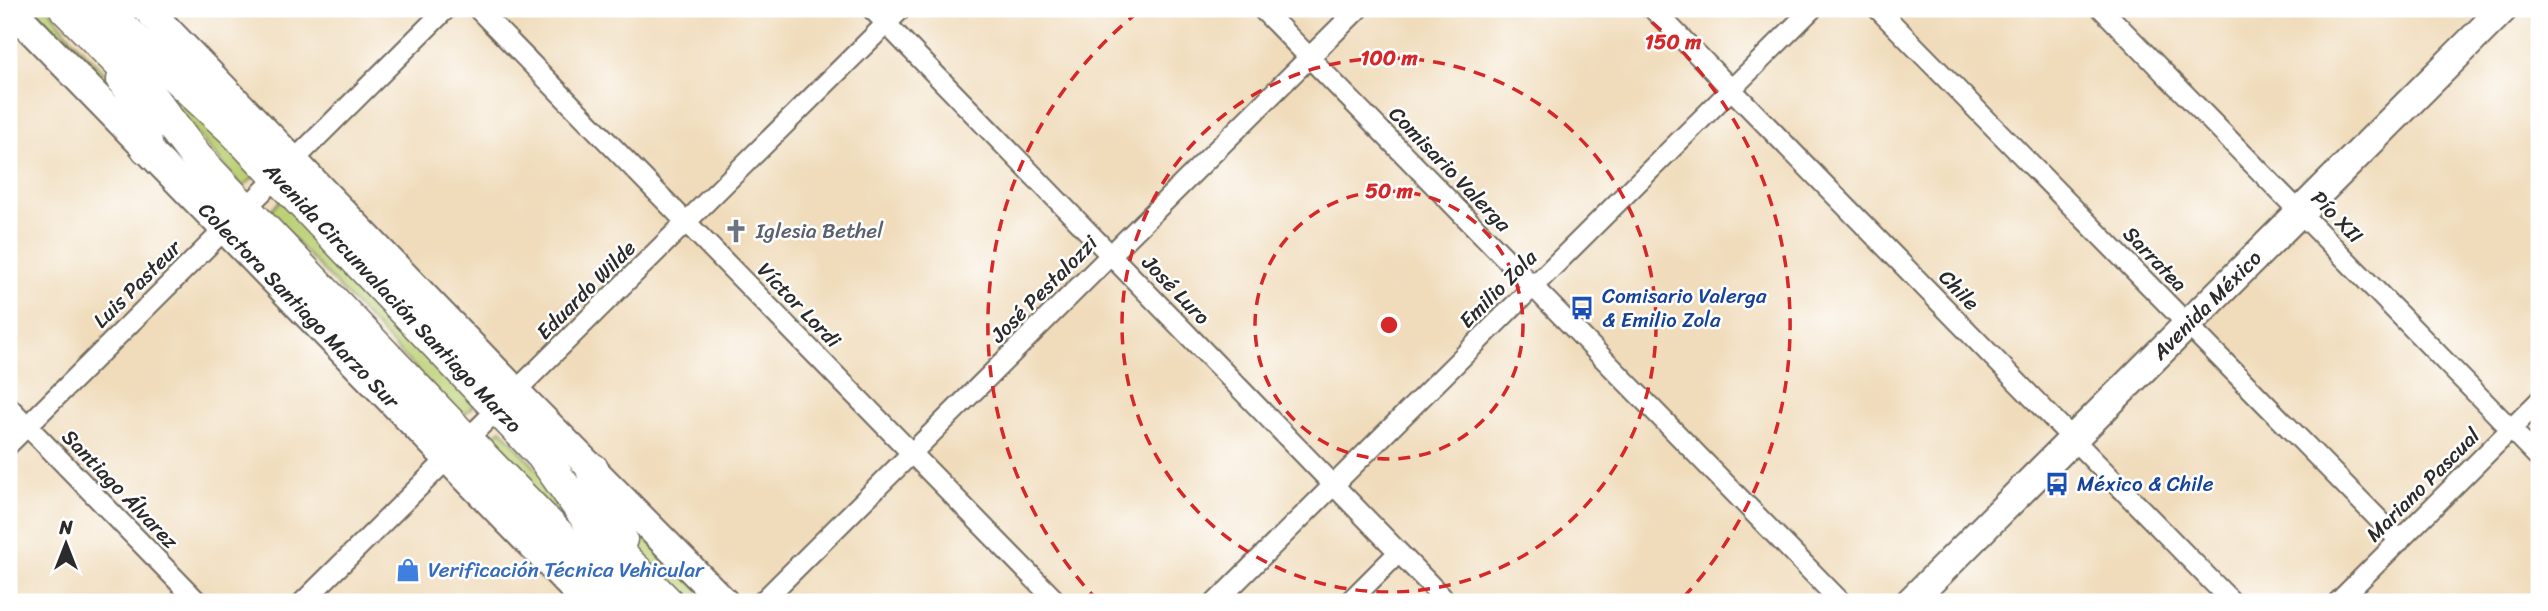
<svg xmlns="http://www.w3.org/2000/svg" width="2548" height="611" font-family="Sriracha,sans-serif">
<rect width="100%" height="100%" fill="#fff"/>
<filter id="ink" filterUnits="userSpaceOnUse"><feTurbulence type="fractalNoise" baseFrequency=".0143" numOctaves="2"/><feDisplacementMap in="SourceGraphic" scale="14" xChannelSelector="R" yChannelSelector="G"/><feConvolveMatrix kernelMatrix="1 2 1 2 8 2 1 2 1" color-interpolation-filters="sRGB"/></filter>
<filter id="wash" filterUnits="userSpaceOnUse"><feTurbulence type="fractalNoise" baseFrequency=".00686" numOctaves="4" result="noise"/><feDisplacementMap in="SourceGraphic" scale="28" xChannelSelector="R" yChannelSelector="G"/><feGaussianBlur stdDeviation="1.57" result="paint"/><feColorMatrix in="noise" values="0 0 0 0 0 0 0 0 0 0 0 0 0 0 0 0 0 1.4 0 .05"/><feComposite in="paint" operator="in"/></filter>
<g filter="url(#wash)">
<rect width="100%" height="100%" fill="#f0dcbb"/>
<!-- green -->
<path fill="#bacf72" stroke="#727d4e" stroke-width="2" d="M20,9H49L72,39L124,93L133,119Z
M90,9L207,120L255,176L243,187Z
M281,200L475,405L461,417L268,212Z
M501,429L654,602H637L486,443Z
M607,495L714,602H687L622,533Z"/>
</g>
<g filter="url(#ink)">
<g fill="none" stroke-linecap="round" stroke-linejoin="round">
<!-- street casing -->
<g stroke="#70695d" stroke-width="23">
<path id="street" d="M478,9L1057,602
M872,9L1447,602
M1262,9L1841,602
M1653,9L2232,602
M1878,9L2400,541
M2102,9L2539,458
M9,407L198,602
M9,444L446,9
M303,602L901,9
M762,602L1358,9
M1216,602L1812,9
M1349,602L1398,553
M2338,602L2539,401"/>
</g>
<!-- secondary casing -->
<g stroke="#70695d" stroke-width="32">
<g id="secondary">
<path id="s1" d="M11,9L587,602"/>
<path d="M147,9L516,392L724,602"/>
<path id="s2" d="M1910,602L2503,9"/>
</g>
</g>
<!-- primary casing -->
<g stroke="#70695d" stroke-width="35">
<g id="primary">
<path d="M66,9L144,88L196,157L227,190L466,440L624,602"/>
<path id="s3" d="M102,9L232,129L542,455L593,527L667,602"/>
<path d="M123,80C140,98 142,125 147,148"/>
<path d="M592,469L609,523L621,539"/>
</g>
</g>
<!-- street -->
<use href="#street" stroke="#fff" stroke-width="19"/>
<!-- secondary -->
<use href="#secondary" stroke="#fff" stroke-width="28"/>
<!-- primary -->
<use href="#primary" stroke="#fff" stroke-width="32"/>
</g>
</g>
<!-- distance rings -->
<g fill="none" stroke="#d62828" stroke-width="3.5" stroke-dasharray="12 9">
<circle cx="1389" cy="325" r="134"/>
<circle cx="1389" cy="325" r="267"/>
<path d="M1098 601A401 401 0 0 1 1142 9M1636 9A401 401 0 0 1 1680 601"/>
</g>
<!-- icons -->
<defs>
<g id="church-bare" transform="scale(1.89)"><path d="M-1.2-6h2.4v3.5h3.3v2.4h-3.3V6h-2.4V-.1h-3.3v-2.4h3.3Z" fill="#6b7280" stroke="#fff" stroke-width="2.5" paint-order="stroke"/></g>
<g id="bus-bare" transform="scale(1.89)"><path d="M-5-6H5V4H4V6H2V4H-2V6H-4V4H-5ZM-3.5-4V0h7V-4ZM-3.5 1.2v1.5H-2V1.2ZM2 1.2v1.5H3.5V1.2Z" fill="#1a4fb4" stroke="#fff" stroke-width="2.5" paint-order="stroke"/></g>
<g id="shop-bare" transform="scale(1.89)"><path d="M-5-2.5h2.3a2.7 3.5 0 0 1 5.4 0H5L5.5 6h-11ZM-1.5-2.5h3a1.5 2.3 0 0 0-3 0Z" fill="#3f7fe0" stroke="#fff" stroke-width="2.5" paint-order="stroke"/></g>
</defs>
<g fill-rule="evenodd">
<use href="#church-bare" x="736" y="231"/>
<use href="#bus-bare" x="1582" y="308"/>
<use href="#bus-bare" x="2057" y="484"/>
<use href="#shop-bare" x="408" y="570"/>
</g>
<g text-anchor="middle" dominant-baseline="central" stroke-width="5" stroke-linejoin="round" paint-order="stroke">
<!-- street labels -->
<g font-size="21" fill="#2b2b2b" stroke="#fff">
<text transform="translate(1450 169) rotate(46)">Comisario Valerga</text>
<text transform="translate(2337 217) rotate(46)">Pío XII</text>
<text transform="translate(2155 259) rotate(46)">Sarratea</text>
<text transform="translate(137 284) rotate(-45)">Luis Pasteur</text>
<text transform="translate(1044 289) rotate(-45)">José Pestalozzi</text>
<text transform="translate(1498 289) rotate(-45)">Emilio Zola</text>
<text transform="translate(586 290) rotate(-45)">Eduardo Wilde</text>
<text transform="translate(1176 290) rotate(46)">José Luro</text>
<text transform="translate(1959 290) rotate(46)">Chile</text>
<text stroke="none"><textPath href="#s3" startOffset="410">Avenida Circunvalación Santiago Marzo</textPath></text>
<text transform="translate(799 305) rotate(46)">Víctor Lordi</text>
<text stroke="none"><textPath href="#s2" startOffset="420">Avenida México</textPath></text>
<text stroke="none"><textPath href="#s1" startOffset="413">Colectora Santiago Marzo Sur</textPath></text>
<text transform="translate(2423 485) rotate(-45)">Mariano Pascual</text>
<text transform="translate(120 489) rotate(46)">Santiago Álvarez</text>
</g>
<!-- worship labels -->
<g font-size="21" fill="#5b616d" stroke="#fff" text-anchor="start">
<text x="756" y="231">Iglesia Bethel</text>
</g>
<!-- transit labels -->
<g font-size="21" fill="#164399" stroke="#fff" text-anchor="start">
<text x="1602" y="296">Comisario Valerga<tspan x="1602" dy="24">&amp; Emilio Zola</tspan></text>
<text x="2077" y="484">México &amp; Chile</text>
</g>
<!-- shop labels -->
<g font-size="21" fill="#366cbe" stroke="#fff" text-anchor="start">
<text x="428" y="570">Verificación Técnica Vehicular</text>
</g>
</g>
<circle cx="1389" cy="325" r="10" fill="#d62828" stroke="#fff" stroke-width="3.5"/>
<g font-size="21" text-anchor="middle" font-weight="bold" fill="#d62828" stroke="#fff" stroke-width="5" stroke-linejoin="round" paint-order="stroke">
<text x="1673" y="49">150 m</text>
<text x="1389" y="65">100 m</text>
<text x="1389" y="198">50 m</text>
</g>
<!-- margin -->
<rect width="2548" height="611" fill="none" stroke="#fff" stroke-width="35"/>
<!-- north arrow -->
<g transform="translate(66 544)" stroke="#ffffff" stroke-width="5" paint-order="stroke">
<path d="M0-5L12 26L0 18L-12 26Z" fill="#2b2b2b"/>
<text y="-10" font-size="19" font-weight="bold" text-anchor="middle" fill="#2b2b2b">N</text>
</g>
</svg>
